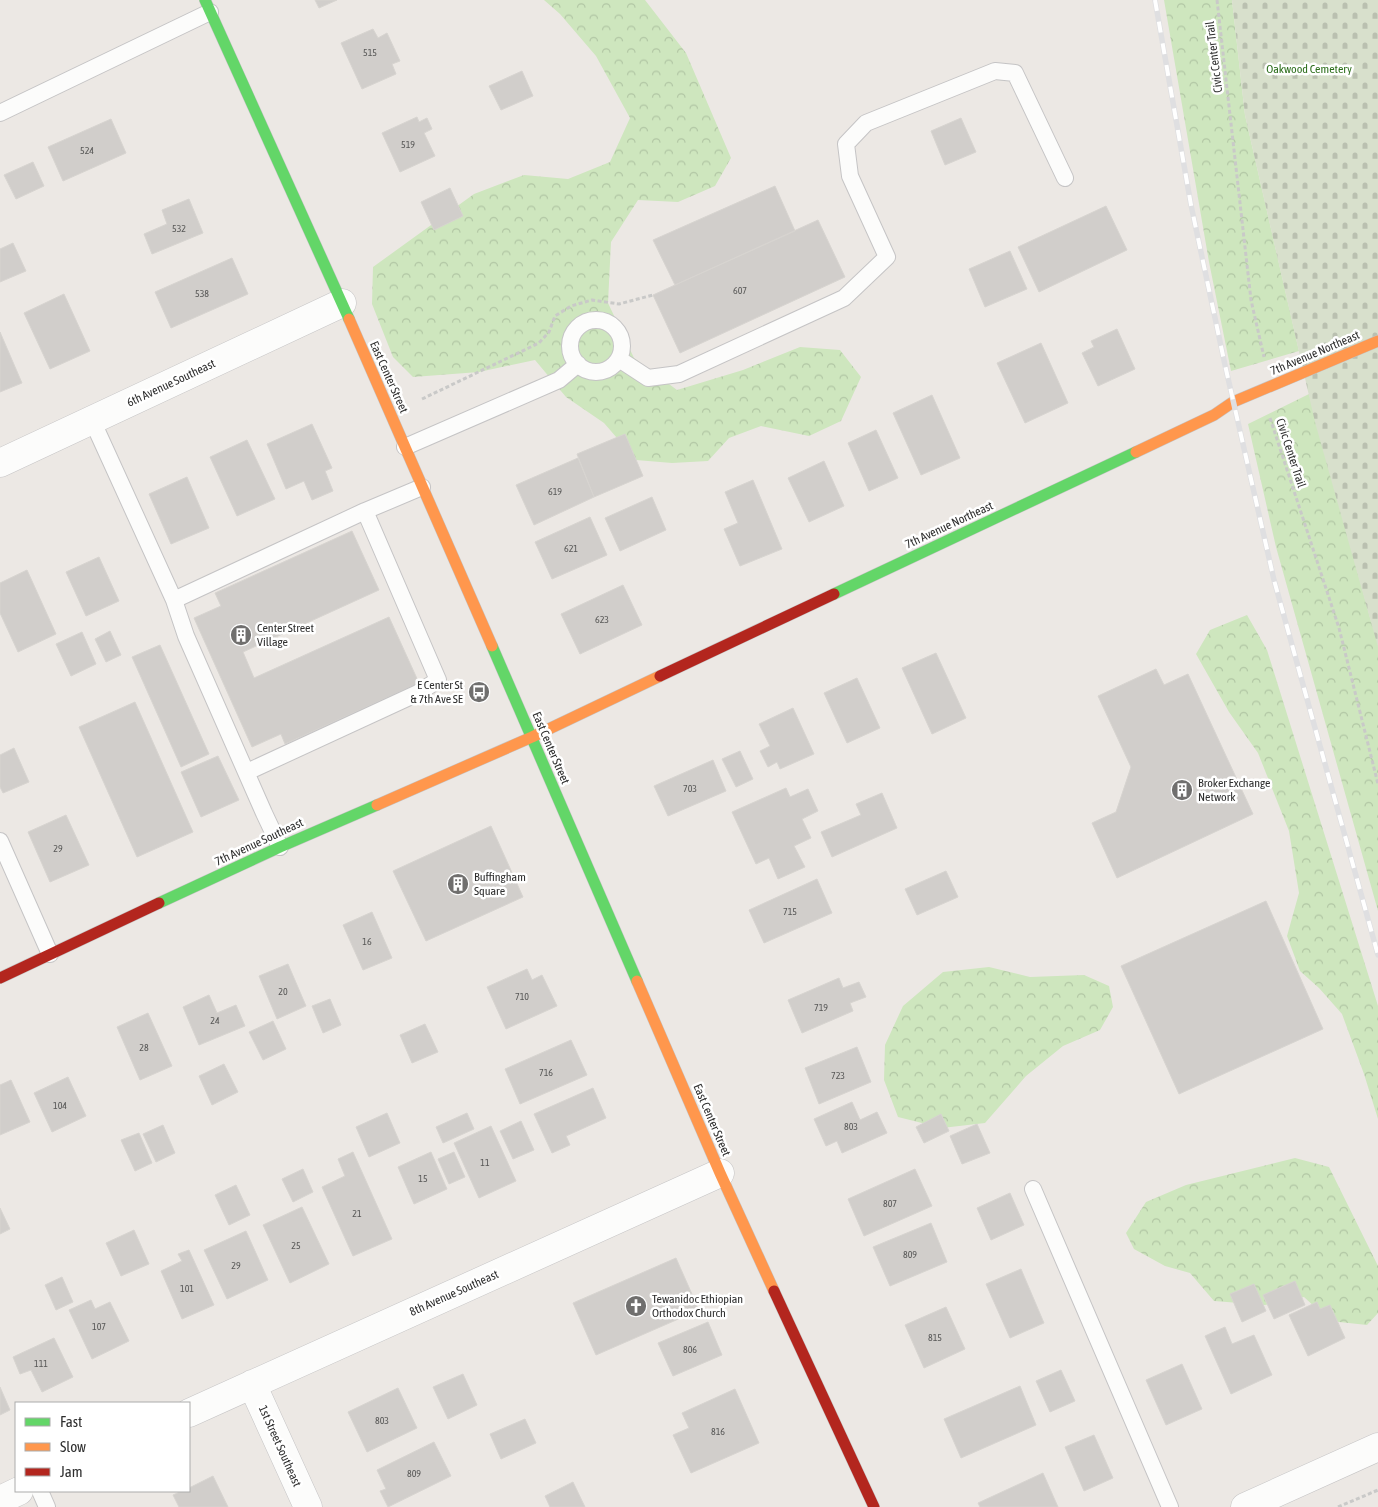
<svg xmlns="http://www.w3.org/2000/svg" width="1378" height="1507" font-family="'Asap Condensed',sans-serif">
<defs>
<pattern id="forest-crowns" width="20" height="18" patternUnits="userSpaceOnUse" patternTransform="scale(1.25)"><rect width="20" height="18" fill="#cee6be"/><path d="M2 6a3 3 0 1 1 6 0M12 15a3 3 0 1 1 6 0" fill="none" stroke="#b1c6a4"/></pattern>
<pattern id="cemetery-stones" width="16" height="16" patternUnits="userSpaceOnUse" patternTransform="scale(1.25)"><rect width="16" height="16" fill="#d8e0cc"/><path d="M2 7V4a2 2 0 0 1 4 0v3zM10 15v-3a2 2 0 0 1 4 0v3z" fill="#bac0b0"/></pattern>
</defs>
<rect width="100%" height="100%" fill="#ece8e4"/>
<!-- forest -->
<path fill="url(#forest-crowns)" d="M544,0H645L686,53L731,158L715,186L678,202L638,200L611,242L608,303L634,358L677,390L743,370L800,347L840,350L861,377L841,421L809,436L761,426L729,438L708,461L672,463L636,460L604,423L566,397L535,360L479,372L413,377L393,357L372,304L373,267L474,194L524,175L568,179L610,162L630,118L596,56L560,14Z
M1164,0H1232L1245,115L1299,351L1231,371L1209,262Z
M1309,394L1371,621L1378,601V911L1276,547L1248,424Z
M1247,615L1267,650L1378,1006V1119L1364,1074L1342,1014L1319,988L1300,971L1287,936L1299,893L1289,831L1258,753L1229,712L1196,654L1210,630Z
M989,967L1030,977L1084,975L1109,986L1113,1007L1100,1030L1063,1046L1026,1076L985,1123L942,1128L898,1117L884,1080L885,1045L903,1006L943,972Z
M1295,1158L1329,1167L1378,1266V1313L1367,1325L1330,1321L1304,1297L1265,1305L1214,1301L1190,1273L1165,1266L1134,1249L1126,1233L1146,1202L1186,1185Z"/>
<!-- cemetery -->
<path fill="url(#cemetery-stones)" d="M1232,0H1378V647L1315,422L1245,115Z"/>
<!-- building -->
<path fill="#d1cecb" stroke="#d7d4d0" d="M315,0H337L319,8Z
M373,29L378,38L387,33L400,61L392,64L396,74L362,89L341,43Z
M522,71L533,96L501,110L489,86Z
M417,117L419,122L427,118L432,129L424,133L435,156L400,172L382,133Z
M961,118L976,152L945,165L931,131Z
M111,119L126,153L63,181L48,147Z
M33,162L44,186L16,199L4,175Z
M775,186L795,231L675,285L653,240Z
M450,188L463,216L434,230L421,202Z
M189,199L203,233L152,254L144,234L167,224L162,210Z
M1106,206L1127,250L1039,292L1018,247Z
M818,220L845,277L680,353L653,295Z
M13,243L26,271L0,282V249Z
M1010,251L1027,289L985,307L969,269Z
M232,258L248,294L171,328L155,292Z
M64,294L90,351L50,369L24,313Z
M1117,329L1135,369L1098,386L1082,353L1094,347L1091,341Z
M0,332L22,383L0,392Z
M1041,343L1068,403L1025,423L997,363Z
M932,395L960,458L921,475L893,413Z
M312,424L332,468L325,471L333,491L312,500L304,481L286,489L267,444Z
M876,430L898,478L869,491L848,443Z
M625,434L643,476L594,497L577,454Z
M247,440L275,499L237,516L210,457Z
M578,458L594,497L534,525L516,485Z
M824,461L844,506L809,522L788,478Z
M187,477L209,528L171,544L149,494Z
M753,480L782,549L740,566L724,529L738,523L725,492Z
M652,497L666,530L620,551L605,518Z
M590,517L607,555L552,579L535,542Z
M352,531L379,590L243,652L254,678L389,617L419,683L285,744L281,734L252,747L194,618L221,606L215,593Z
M99,557L119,601L86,616L66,572Z
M27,570L56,634L18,652L0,613V583Z
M623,585L642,625L580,654L561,614Z
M110,631L121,655L106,662L95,639Z
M82,632L96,664L71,676L56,644Z
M160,645L209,754L181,767L132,657Z
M936,653L966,718L932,734L902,668Z
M1156,669L1164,685L1188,674L1253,814L1117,878L1092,823L1116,812L1131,767L1098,696Z
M857,678L880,728L847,743L824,693Z
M135,702L193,832L137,857L79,727Z
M793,708L814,754L780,769L777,762L768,767L760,751L770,746L759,724Z
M14,748L29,782L3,793L0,787V755Z
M740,751L753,779L736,787L722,759Z
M218,756L239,800L201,817L181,772Z
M713,760L726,791L668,816L654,786Z
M786,788L790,797L808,789L818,811L802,819L811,838L794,846L805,867L778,879L769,858L756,864L732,812Z
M882,793L897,828L832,857L821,832L861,815L856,804Z
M66,815L89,865L50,882L28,832Z
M491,826L523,897L426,941L393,871Z
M946,871L958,897L917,915L905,889Z
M817,879L832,913L764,943L749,910Z
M1266,901L1323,1029L1179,1094L1121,966Z
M372,912L392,958L363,970L343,925Z
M288,964L306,1006L277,1019L259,976Z
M527,969L532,980L542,975L557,1006L506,1029L487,987Z
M839,978L843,988L859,982L866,997L850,1003L853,1011L802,1033L788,1000Z
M209,995L217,1013L236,1005L245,1026L199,1045L183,1007Z
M330,999L341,1025L323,1033L312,1006Z
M148,1013L172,1066L140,1080L117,1027Z
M273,1021L286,1049L263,1060L249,1032Z
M425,1024L438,1052L412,1063L400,1035Z
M571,1040L587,1075L520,1104L505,1069Z
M857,1047L871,1082L819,1104L805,1068Z
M224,1064L238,1092L212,1105L199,1076Z
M68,1077L86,1116L52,1132L34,1093Z
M11,1080L30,1122L0,1135V1085Z
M593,1088L606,1118L566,1136L570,1145L552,1153L534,1114Z
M852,1102L860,1120L877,1112L887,1133L842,1153L837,1141L826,1146L814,1119Z
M387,1113L400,1143L369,1157L356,1127Z
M467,1113L474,1129L443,1143L436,1127Z
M941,1114L949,1131L924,1143L916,1127Z
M521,1121L534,1150L513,1159L500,1131Z
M977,1124L990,1153L962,1164L950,1136Z
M163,1125L175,1153L156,1162L143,1134Z
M491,1126L516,1181L479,1198L454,1143Z
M139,1133L152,1163L135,1171L121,1140Z
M353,1152L392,1239L353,1256L322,1187L345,1176L338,1159Z
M431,1152L447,1189L414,1204L398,1167Z
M454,1152L465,1177L449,1184L438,1159Z
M303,1169L313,1192L293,1202L282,1179Z
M915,1169L932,1206L864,1236L848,1199Z
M236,1185L250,1215L229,1225L215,1195Z
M1010,1193L1024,1225L991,1240L977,1208Z
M302,1207L329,1264L290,1283L263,1225Z
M0,1208L10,1229L0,1234Z
M931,1223L947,1262L890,1286L873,1247Z
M134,1230L149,1264L121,1276L106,1243Z
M246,1231L268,1280L227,1299L204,1250Z
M189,1250L214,1305L182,1319L161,1271L182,1261L178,1254Z
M676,1258L699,1310L596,1355L573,1303Z
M1021,1269L1044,1323L1010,1338L986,1284Z
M62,1277L73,1302L56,1310L45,1285Z
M1295,1281L1305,1305L1274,1319L1263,1295Z
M1254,1284L1266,1311L1242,1322L1230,1294Z
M91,1300L95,1309L110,1302L129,1341L92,1359L69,1310Z
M1317,1302L1320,1309L1330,1305L1345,1338L1308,1356L1289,1315Z
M946,1307L965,1349L924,1368L905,1325Z
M708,1322L722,1355L673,1376L658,1343Z
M1225,1327L1232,1344L1254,1335L1272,1375L1231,1394L1205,1336Z
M54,1338L73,1377L42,1392L31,1370L20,1374L13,1357Z
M1182,1364L1202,1409L1166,1425L1146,1380Z
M1061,1370L1075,1401L1050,1412L1036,1381Z
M463,1374L477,1405L448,1419L433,1387Z
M1020,1386L1036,1425L961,1458L944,1419Z
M0,1387L10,1410L0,1415Z
M398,1388L417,1428L367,1452L348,1412Z
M735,1389L759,1443L691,1473L673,1435L689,1428L682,1413Z
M525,1419L536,1443L501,1459L490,1434Z
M1094,1435L1113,1478L1084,1491L1065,1447Z
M434,1442L451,1476L388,1507L380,1491L386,1489L377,1470Z
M1043,1473L1058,1507H980L978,1503Z
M213,1476L228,1507H179L173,1495L182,1491H189V1488Z
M573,1482L585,1507H550L545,1496Z"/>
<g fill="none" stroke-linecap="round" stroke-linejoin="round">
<!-- lane casing -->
<g stroke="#c5c4c5" stroke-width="18">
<path id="lane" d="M0,113L210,12
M570 346a26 26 0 1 1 52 0a26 26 0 1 1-52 0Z
M619,359L648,378L679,374L844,298L887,257L850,176L846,144L866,123L995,71L1015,73L1065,178
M92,420L174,600L186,636L264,813L280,847
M405,447L559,380L578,364
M174,600L365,511
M247,772L418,693L438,680L365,511L422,487
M0,841L50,954
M1033,1189L1170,1507
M40,1491L47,1507"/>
</g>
<!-- street casing -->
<g stroke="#c5c4c5" stroke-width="29">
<path id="street" d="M0,463L342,303
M252,1384L308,1507
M189,1413L720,1173
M0,1500L19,1491
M1245,1507L1378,1447"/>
</g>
<!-- fast casing -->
<g stroke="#c5c4c5" stroke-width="12">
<path id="fast" d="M205,0L349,319
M834,594L1136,452
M492,646L637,981
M159,903L280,847L377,805"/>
</g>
<!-- slow casing -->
<g stroke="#c5c4c5" stroke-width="12">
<path id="slow" d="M349,319L492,646
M1136,452L1214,415L1233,402L1378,341
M377,805L532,737L660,676
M637,981L720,1173L774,1291"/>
</g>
<!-- jam casing -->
<g stroke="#c5c4c5" stroke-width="12">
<path id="jam" d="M660,676L834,594
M0,978L159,903
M774,1291L874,1507"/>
</g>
<!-- path -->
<path stroke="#c9c9c8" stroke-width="3" stroke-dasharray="4 2.5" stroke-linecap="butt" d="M1217,0L1251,300L1264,357
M422,399L539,343L549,332L555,316L571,306L592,300L619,304L653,295
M1270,418L1339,628L1378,784
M1338,1507L1378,1490"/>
<!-- lane -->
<use href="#lane" stroke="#fcfcfb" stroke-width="16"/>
<!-- street -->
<use href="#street" stroke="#fcfcfb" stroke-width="28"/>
<!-- fast -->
<use href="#fast" stroke="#63d668" stroke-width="11"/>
<!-- slow -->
<use href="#slow" stroke="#ff974d" stroke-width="11"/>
<!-- jam -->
<use href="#jam" stroke="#b3261e" stroke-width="11"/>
<!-- rail casing -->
<g stroke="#dfdfe1" stroke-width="5.5">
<path id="rail" d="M1155,0L1191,205L1225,365L1274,580L1378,955"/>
</g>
<!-- rail -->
<use href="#rail" stroke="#fff" stroke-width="4" stroke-dasharray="11" stroke-linecap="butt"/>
</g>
<!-- icons -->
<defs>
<g id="building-disc" transform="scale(1.125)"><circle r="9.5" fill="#706f6e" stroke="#fff"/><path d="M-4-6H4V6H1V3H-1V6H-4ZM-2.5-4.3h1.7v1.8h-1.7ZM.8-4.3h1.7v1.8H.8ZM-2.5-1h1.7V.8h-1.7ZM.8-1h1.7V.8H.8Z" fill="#fff"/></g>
<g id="bus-disc" transform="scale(1.125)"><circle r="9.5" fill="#706f6e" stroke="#fff"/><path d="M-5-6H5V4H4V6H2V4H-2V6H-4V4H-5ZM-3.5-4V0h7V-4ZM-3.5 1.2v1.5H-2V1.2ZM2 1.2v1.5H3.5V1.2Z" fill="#fff"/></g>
<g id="church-disc" transform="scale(1.125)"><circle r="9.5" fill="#706f6e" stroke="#fff"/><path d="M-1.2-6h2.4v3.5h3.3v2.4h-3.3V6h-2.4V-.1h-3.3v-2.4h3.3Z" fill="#fff"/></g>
</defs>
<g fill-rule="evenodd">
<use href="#building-disc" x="241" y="635"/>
<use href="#bus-disc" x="479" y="692"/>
<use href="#building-disc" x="1182" y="790"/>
<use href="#building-disc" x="458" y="884"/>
<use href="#church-disc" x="636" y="1306"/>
</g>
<g text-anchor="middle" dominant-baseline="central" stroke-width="5" stroke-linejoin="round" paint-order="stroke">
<!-- number labels -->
<g font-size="10" fill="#585857">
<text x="370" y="52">515</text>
<text x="408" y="144">519</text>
<text x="87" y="150">524</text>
<text x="179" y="228">532</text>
<text x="740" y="290">607</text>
<text x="202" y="293">538</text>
<text x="555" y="491">619</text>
<text x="571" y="548">621</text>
<text x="602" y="619">623</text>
<text x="690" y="788">703</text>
<text x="58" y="848">29</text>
<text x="790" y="911">715</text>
<text x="367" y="941">16</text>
<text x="283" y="991">20</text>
<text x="522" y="996">710</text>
<text x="821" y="1007">719</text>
<text x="215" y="1020">24</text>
<text x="144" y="1047">28</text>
<text x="546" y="1072">716</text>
<text x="838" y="1075">723</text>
<text x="60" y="1105">104</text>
<text x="851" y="1126">803</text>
<text x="485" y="1162">11</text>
<text x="423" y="1178">15</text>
<text x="890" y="1203">807</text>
<text x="357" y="1213">21</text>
<text x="296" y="1245">25</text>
<text x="910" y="1254">809</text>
<text x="236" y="1265">29</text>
<text x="187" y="1288">101</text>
<text x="99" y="1326">107</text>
<text x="935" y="1337">815</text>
<text x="690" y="1349">806</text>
<text x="41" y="1363">111</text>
<text x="382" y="1420">803</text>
<text x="718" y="1431">816</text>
<text x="414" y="1473">809</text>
</g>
<!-- street labels -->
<g font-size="12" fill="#2e2e2e" stroke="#fff">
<text transform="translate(1214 57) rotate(-97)">Civic Center Trail</text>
<text transform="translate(1315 353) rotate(-23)">7th Avenue Northeast</text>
<text transform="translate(389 377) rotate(66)">East Center Street</text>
<text transform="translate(171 383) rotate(-25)">6th Avenue Southeast</text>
<text transform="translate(1291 453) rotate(72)">Civic Center Trail</text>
<text transform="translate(949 525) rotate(-25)">7th Avenue Northeast</text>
<text transform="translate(551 748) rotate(67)">East Center Street</text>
<text transform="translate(259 842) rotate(-25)">7th Avenue Southeast</text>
<text transform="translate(712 1120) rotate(67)">East Center Street</text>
<text transform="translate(454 1293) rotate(-24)">8th Avenue Southeast</text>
<text transform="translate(280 1446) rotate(66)">1st Street Southeast</text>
</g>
<!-- park labels -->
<g font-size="12" fill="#2c6e1b" stroke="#fff">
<text x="1309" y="69">Oakwood Cemetery</text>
</g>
<!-- poi labels -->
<g font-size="12" fill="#2e2e2e" stroke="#fff" text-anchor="start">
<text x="257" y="628">Center Street<tspan x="257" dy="14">Village</tspan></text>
<text x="463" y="685" text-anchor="end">E Center St<tspan x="463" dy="14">&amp; 7th Ave SE</tspan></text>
<text x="1198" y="783">Broker Exchange<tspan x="1198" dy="14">Network</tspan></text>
<text x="474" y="877">Buffingham<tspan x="474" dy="14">Square</tspan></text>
<text x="652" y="1299">Tewanidoc Ethiopian<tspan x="652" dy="14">Orthodox Church</tspan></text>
</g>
</g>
<!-- legend -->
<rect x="15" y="1402" width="175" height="90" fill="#ffffff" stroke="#ababab"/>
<rect x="25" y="1418" width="25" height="8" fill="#63d668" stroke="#ababab"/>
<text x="60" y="1427" font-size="15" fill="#2e2e2e">Fast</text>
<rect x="25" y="1443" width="25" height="8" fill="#ff974d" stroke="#ababab"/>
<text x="60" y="1452" font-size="15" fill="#2e2e2e">Slow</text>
<rect x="25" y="1468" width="25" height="8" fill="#b3261e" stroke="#ababab"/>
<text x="60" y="1477" font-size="15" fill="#2e2e2e">Jam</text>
</svg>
